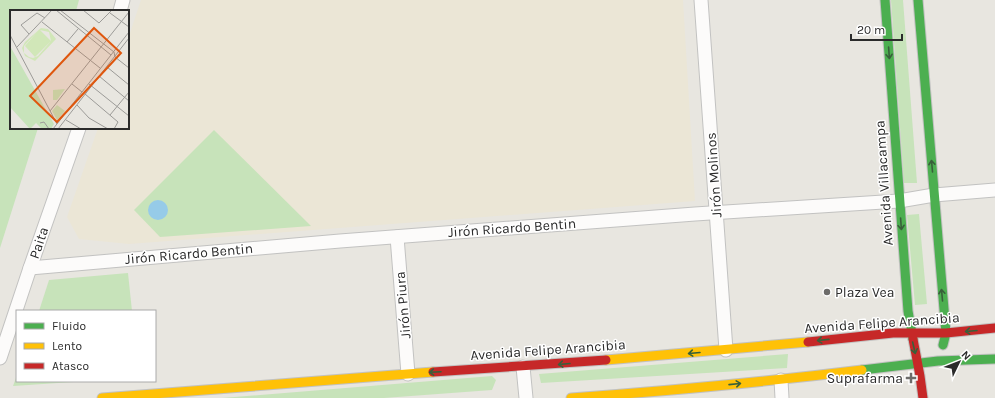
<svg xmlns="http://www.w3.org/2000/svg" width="995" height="398" font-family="Karla,sans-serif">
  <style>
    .education { fill: #ebe6d6 }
    .green { fill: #c7e3ba }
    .water { fill: #96cbe8 }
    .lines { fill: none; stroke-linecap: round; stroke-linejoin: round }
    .street-casing { stroke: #c2c2c1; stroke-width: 15 }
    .fast-casing { stroke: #c2c2c1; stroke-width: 11 }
    .slow-casing { stroke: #c2c2c1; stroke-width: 11 }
    .jam-casing { stroke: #c2c2c1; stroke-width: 11 }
    .street { stroke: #fcfbfa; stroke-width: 13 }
    .fast { stroke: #4caf50; stroke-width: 9 }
    .slow { stroke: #ffc107; stroke-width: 9 }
    .jam { stroke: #c62828; stroke-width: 9 }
    .oneway { stroke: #38603a }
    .poi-dot { fill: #6d6c6a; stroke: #fff; stroke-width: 1.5 }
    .labels { text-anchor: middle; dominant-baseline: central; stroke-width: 3; stroke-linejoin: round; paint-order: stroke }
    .street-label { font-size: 14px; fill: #2b2b2b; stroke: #fff }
    .poi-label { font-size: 14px; fill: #2b2b2b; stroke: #fff; text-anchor: start }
    .inset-road { fill: none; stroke: #9c9b98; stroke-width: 1 }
    .view { fill: #df570e; fill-opacity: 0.15; stroke: #df570e; stroke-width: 2 }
    .inset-edge { fill: none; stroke: #2b2b2b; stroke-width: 2 }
  </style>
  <rect width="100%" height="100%" fill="#e8e6e0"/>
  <polygon class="education" points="141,0 683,0 695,201 129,244 79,239 67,217 98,128 128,128 128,39"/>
  <g class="green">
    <polygon points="0,0 79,0 76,11 11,11 11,128 38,128 0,248"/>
    <polygon points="891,0 903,0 917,183 904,183"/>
    <polygon points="214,130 311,226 160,237 134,210"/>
    <polygon points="919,214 927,304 915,305 907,215"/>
    <polygon points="128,273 132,311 39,311 49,280"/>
    <polygon points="788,354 787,368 541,383 539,374"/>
    <polygon points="17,375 17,381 88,381 13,386"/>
    <polygon points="492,376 496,380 492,390 384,398 222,398"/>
  </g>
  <circle class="water" cx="158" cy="210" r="10"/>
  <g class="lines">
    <g class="street-casing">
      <g id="street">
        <polyline points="701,0 726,350"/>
        <polyline points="120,11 123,0"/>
        <polyline points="397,237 408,374"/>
        <polyline points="30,268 340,241 695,214 899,201 934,195 995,190"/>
        <polyline points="0,358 30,268 79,128"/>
        <polyline points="523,367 526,398"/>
        <polyline points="781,380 782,398"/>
      </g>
    </g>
    <g class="fast-casing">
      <g id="fast">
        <polyline points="885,0 908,311 913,339"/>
        <polyline points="918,0 946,333 943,345"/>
        <polyline points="862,370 938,361 995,359"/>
      </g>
    </g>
    <g class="slow-casing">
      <g id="slow">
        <polyline points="606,360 808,342"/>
        <polyline points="102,398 433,372"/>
        <path d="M571,398C668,391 765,382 862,370"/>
      </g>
    </g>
    <g class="jam-casing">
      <g id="jam">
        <polyline points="913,339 920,376 923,398"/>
        <polyline points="808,342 893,333 946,333 995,328"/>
        <polyline points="433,372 606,360"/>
      </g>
    </g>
    <use href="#street" class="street"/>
    <use href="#fast" class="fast"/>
    <use href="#slow" class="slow"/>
    <use href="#jam" class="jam"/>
  </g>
  <defs><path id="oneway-shaft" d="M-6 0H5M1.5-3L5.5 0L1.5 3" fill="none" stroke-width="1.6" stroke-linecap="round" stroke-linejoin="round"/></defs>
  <g class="oneway">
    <use href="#oneway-shaft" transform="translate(889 53) rotate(86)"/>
    <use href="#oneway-shaft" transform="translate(932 166) rotate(-95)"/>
    <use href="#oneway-shaft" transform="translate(901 224) rotate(86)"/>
    <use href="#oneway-shaft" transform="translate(942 295) rotate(-95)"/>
    <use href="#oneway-shaft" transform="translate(971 331) rotate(175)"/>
    <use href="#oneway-shaft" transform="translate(823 340) rotate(174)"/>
    <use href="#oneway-shaft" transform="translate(914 348) rotate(77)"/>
    <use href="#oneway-shaft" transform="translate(694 353) rotate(175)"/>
    <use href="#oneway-shaft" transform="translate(564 364) rotate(175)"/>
    <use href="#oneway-shaft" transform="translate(435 372) rotate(177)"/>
    <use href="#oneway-shaft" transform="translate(735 384) rotate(-6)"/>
  </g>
  <g class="poi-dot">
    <circle cx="827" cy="292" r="4"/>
    <path d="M909 372h4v4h4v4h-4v4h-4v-4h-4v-4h4z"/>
  </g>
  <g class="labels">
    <g class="street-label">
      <text transform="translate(714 175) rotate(-94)">Jirón Molinos</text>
      <text transform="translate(884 183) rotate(-94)">Avenida Villacampa</text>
      <text transform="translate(512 228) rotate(-4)">Jirón Ricardo Bentin</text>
      <text transform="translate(39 243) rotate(-71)">Paita</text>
      <text transform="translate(189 254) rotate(-5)">Jirón Ricardo Bentin</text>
      <text transform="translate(403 305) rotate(-95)">Jirón Piura</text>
      <text transform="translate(882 323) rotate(-4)">Avenida Felipe Arancibia</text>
      <text transform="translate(548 350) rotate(-4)">Avenida Felipe Arancibia</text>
    </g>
    <g class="poi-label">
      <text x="835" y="292">Plaza Vea</text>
      <text x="903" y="378" text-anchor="end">Suprafarma</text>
    </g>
  </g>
  <g transform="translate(10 10)">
    <rect width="119" height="119" fill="#e8e6e0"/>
    <path d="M0,36L44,114L41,119H32L26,113L20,119L0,97ZM55,79L47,90H43V80ZM47,95L55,101L47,110L42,101Z" fill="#c7e3ba"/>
    <path d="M31,18L38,19L46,29L25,51L15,46L12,38L15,32ZM30,20L39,22L41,31L28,46L23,48L19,47L14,43V36L28,21L15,36L25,47L41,31Z" fill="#d1e7b8" fill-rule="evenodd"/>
    <path class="inset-road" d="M46,0L101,45M50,0L104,42L105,47M73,0L89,13L102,0M100,3L119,17M32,12L90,58M19,24L11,15L27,3L35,8M0,25L47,114M57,32L68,19M7,37L42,0M105,47L119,58M97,57L119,75M89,66L119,91M62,74L72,82M79,74L119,106M75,84L108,112L104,119M67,95L79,108L98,119M40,101L119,2M100,105L119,82M56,110L71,119M30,113L34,112L39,119M43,119L119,22M48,119L119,28"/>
    <path class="view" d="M84,18L111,43L47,112L20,86Z"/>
    <rect width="119" height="119" class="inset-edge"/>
  </g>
  <rect x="16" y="310" width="140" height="72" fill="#ffffff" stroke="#aaaaaa"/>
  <rect x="24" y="323" width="20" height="6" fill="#4caf50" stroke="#aaaaaa"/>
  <text x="52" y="330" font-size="12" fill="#2b2b2b">Fluido</text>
  <rect x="24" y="343" width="20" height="6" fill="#ffc107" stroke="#aaaaaa"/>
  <text x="52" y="350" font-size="12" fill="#2b2b2b">Lento</text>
  <rect x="24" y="363" width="20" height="6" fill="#c62828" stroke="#aaaaaa"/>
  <text x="52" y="370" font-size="12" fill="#2b2b2b">Atasco</text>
  <g transform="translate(959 362) rotate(47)" stroke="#ffffff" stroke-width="3" paint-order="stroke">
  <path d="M0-3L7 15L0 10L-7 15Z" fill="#2b2b2b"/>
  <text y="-6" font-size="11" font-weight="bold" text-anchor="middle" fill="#2b2b2b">N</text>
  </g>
  <path d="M851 34v6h51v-6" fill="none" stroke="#2b2b2b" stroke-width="2"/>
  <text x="857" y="34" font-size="12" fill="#2b2b2b" stroke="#ffffff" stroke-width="3" paint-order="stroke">20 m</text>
</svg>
